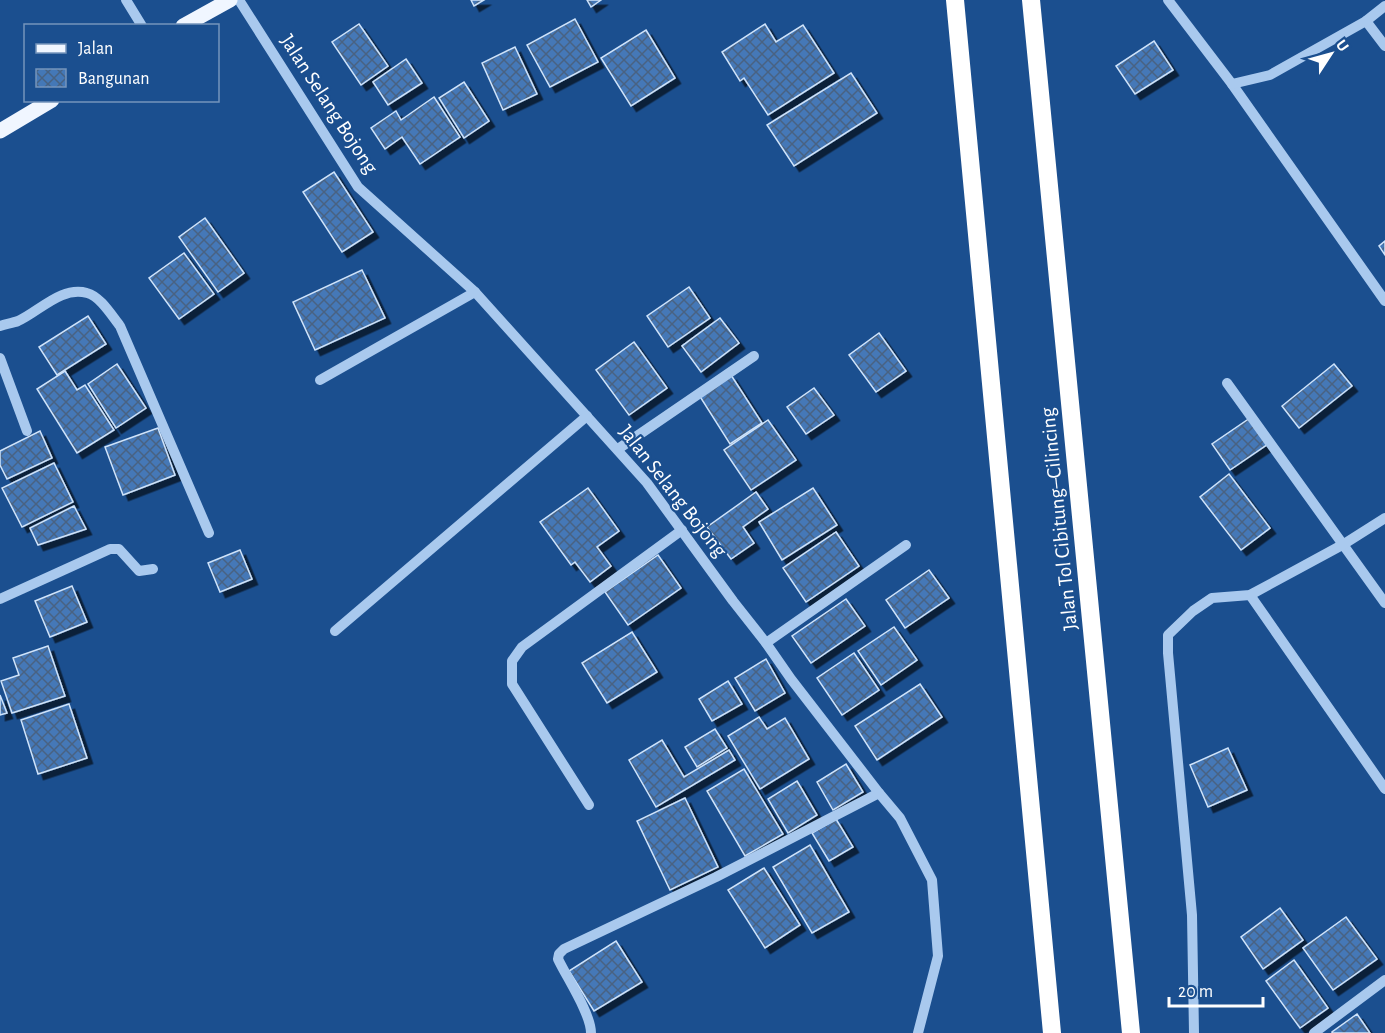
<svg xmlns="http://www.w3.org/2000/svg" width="1385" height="1033" font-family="'Alegreya Sans',sans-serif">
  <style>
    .building { fill: url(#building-cross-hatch); stroke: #cfe3fa; stroke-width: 1.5; filter: url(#shadow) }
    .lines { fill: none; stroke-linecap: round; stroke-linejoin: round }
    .minor { stroke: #a9c9ee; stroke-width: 10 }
    .major { stroke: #f0f6ff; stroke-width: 15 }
    .highway { stroke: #fff; stroke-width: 18 }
    .labels { text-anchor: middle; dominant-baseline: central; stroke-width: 4.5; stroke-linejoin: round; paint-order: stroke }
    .street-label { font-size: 21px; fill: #fff; stroke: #1b4f8f }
  </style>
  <defs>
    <pattern id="building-cross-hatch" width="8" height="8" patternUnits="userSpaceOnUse" patternTransform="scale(1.5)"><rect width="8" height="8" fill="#4478b7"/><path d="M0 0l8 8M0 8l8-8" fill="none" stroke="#486282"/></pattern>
    <filter id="shadow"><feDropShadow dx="5.5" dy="5.5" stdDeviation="0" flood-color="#0009"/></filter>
  </defs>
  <rect width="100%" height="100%" fill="#1b4f8f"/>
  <g class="building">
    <polygon points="471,0 484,0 474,6"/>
    <polygon points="587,0 601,0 591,7"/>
    <polygon points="575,19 598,62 550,87 527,45"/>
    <polygon points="359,24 388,66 361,85 332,42"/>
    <polygon points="765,24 776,42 803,25 834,73 768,115 744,78 740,81 722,52"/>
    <polygon points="646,30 675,78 631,106 601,58"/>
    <polygon points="1154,41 1173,70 1135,94 1116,66"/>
    <polygon points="515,47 537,94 503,110 482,63"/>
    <polygon points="406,59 422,83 388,105 373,82"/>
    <polygon points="851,73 877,113 794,166 767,125"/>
    <polygon points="464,82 489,121 464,138 439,98"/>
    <polygon points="434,97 460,137 420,164 402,137 385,149 371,128 396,111 401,120"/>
    <polygon points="334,172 373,232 342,252 303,192"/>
    <polygon points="205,218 244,273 218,292 179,237"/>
    <polygon points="1385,241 1385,255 1379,246"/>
    <polygon points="184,253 214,294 179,319 149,278"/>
    <polygon points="362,270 385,318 315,350 293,302"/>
    <polygon points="689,287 710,318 668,347 647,316"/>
    <polygon points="88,316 106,344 57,375 39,347"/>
    <polygon points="720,318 739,343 701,372 682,346"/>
    <polygon points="879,333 906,371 876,392 849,355"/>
    <polygon points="634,342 667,388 629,415 596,370"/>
    <polygon points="117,364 146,408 116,428 88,384"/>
    <polygon points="1334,364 1352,386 1299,428 1282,406"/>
    <polygon points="65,371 77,390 85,385 114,430 77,453 37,389"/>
    <polygon points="731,375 762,423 730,444 699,395"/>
    <polygon points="814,388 834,415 806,434 787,407"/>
    <polygon points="1250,418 1268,444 1230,470 1212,444"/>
    <polygon points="768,420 796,460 751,490 724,450"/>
    <polygon points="158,428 175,475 123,495 105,447"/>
    <polygon points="40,431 52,458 7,479 0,465 0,451"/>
    <polygon points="54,463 73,502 22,527 2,488"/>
    <polygon points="1229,474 1270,528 1241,550 1200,497"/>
    <polygon points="588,488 619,531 597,547 611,566 590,582 575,562 571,565 540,522"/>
    <polygon points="813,488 837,525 782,560 759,522"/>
    <polygon points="756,492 768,509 743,527 754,543 731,559 707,527"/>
    <polygon points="74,506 86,529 38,545 30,528"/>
    <polygon points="836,532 859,566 806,602 783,568"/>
    <polygon points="240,550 252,579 220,592 208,563"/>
    <polygon points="658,555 681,588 628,625 605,592"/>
    <polygon points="929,570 949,598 905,628 886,600"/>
    <polygon points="72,586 87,622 50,637 35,601"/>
    <polygon points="846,599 865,626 811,663 792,636"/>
    <polygon points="894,627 917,660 881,685 858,651"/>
    <polygon points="632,632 657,672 607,703 582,663"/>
    <polygon points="48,646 65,696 12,713 1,681 19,675 13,658"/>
    <polygon points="854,653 879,690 842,715 817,678"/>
    <polygon points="766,659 785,693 755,711 735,678"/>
    <polygon points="728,681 742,704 712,721 699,699"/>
    <polygon points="920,684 942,717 877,760 855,726"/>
    <polygon points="0,695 7,713 0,715"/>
    <polygon points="69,704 87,758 38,774 21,720"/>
    <polygon points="759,717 767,729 785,718 809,759 760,789 728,736"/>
    <polygon points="715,729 727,748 697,767 685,747"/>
    <polygon points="662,740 684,777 729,750 735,760 656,807 629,760"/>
    <polygon points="1228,748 1247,790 1208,807 1190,765"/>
    <polygon points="846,764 863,792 833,810 817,782"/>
    <polygon points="744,769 783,834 745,856 707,791"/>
    <polygon points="797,781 817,815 788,833 768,799"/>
    <polygon points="685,798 718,867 670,890 637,821"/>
    <polygon points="836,819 853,847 829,861 812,833"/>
    <polygon points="810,845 849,912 812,933 773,867"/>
    <polygon points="764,868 800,925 765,948 728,890"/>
    <polygon points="1280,908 1303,940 1263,969 1241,937"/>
    <polygon points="1346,917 1377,959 1333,990 1303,948"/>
    <polygon points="616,941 642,982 594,1011 569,971"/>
    <polygon points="1294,960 1328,1008 1300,1028 1266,981"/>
    <polygon points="1357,1014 1370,1033 1332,1033 1332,1032"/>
  </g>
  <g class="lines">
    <g class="minor">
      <polyline points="126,0 142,26"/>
      <polyline points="239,0 358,187 475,292 647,483 733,601 766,643 791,679 879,793 900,818 932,880 938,956 918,1033"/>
      <polyline points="1168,0 1232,84 1385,301"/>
      <polyline points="1366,21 1385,46"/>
      <polyline points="1232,84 1270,75 1366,21 1385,6"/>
      <path d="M0,326C6,324 13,323 18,321C40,311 61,286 87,293C100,296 112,316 120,326L209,533"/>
      <polyline points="0,358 27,431"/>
      <polyline points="320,380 475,292"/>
      <polyline points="1227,383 1385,603"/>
      <polyline points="618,449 754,356"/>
      <polyline points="1250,595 1385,789"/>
      <polyline points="0,599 110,549 119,549 139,571 153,569"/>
      <polyline points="335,631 587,416"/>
      <polyline points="766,643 906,545"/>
      <polyline points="589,805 512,684 512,661 522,647 682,530"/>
      <path d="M591,1033C591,1014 567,978 558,959L559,954L564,949L716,877L879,793"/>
      <polyline points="1194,1033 1192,915 1168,653 1168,635 1193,611 1212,598 1250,595 1344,544 1385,518"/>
      <polyline points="1314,1033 1385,980"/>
    </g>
    <g class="major">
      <polyline points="183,26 230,0"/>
      <polyline points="0,131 52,100"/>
    </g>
    <g class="highway">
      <polyline points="955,0 1052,1033"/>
      <polyline points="1031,0 1131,1033"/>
    </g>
  </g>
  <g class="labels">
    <g class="street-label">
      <text transform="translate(329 104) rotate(57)">Jalan Selang Bojong</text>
      <text transform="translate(673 491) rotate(52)">Jalan Selang Bojong</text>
      <text transform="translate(1059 519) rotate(-96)">Jalan Tol Cibitung–Cilincing</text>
    </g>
  </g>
  <rect x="24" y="24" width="195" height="78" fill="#1b4f8f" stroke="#7695bc" stroke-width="1.5"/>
  <rect x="36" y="44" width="30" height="9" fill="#f0f6ff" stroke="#7695bc" stroke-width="1.5"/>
  <text x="78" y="54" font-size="18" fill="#ffffff">Jalan</text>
  <rect x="36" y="69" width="30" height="18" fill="url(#building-cross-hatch)" stroke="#7695bc" stroke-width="1.5"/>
  <text x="78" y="84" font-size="18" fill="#ffffff">Bangunan</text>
  <g transform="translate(1331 54) rotate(54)" stroke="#1b4f8f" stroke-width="4.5" paint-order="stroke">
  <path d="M0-4.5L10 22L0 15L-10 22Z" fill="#ffffff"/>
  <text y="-9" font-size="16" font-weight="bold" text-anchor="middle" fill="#ffffff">U</text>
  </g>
  <path d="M1169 997v9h94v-9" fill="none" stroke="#ffffff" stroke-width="3"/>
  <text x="1178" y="997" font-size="18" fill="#ffffff" stroke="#1b4f8f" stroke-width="4.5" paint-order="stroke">20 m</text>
</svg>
